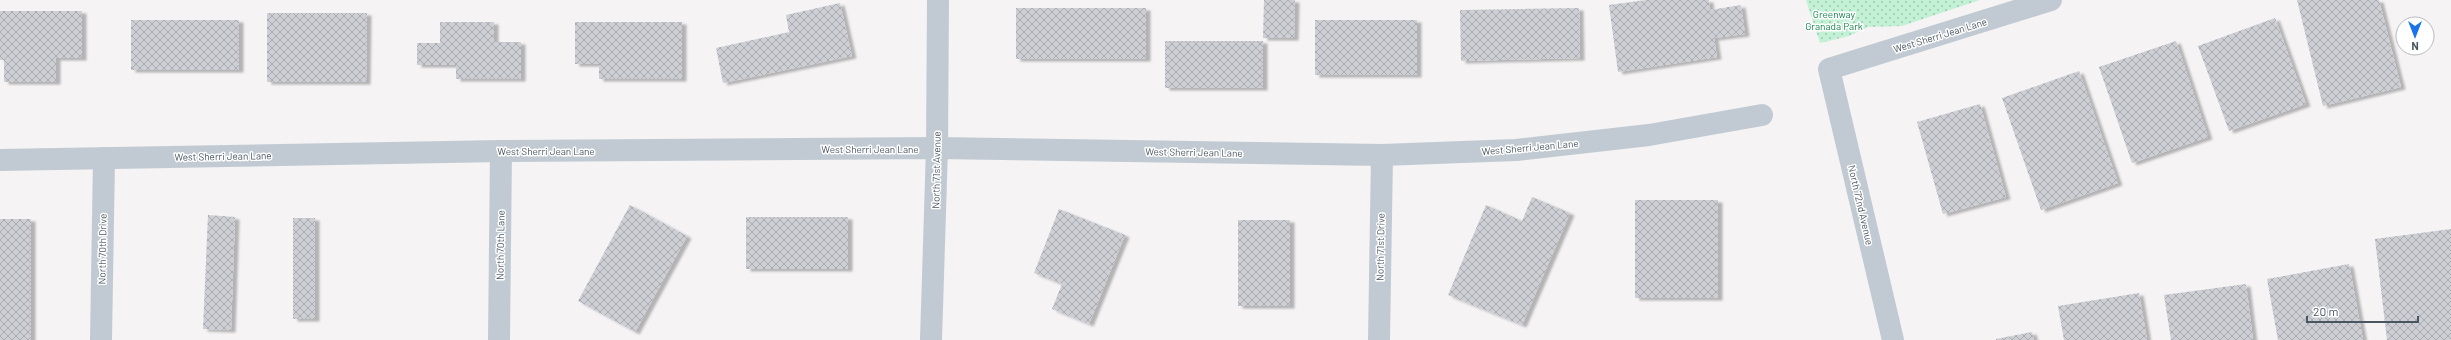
<svg xmlns="http://www.w3.org/2000/svg" width="2451" height="340" font-family="Barlow,sans-serif">
  <style>
    .park { fill: url(#park-dots) }
    .building { fill: url(#building-cross-hatch); filter: url(#shadow) }
    .lines { fill: none; stroke-linecap: round; stroke-linejoin: round }
    .minor { stroke: #c1cad2; stroke-width: 22 }
    .labels { text-anchor: middle; dominant-baseline: central; stroke-width: 3; stroke-linejoin: round; paint-order: stroke }
    .park-label { font-size: 10px; fill: #17864f; stroke: #fff }
    .street-label { font-size: 10px; fill: #4a5661; stroke: #fff }
  </style>
  <defs>
    <pattern id="park-dots" width="8" height="8" patternUnits="userSpaceOnUse"><rect width="8" height="8" fill="#c3f1d5"/><path d="M2 2h.1M6 6h.1" fill="none" stroke="#a0c6b0" stroke-width="1.8" stroke-linecap="round"/></pattern>
    <pattern id="building-cross-hatch" width="8" height="8" patternUnits="userSpaceOnUse"><rect width="8" height="8" fill="#cdcfd5"/><path d="M0 0l8 8M0 8l8-8" fill="none" stroke="#a8abb0"/></pattern>
    <filter id="shadow"><feDropShadow dx="4.5" dy="2.5" stdDeviation="1" flood-color="#0004"/></filter>
  </defs>
  <rect width="100%" height="100%" fill="#f5f3f3"/>
  <polygon class="park" points="1806,0 1980,0 1902,26 1868,27 1849,36 1820,43"/>
  <g class="building">
    <polygon points="1264,0 1295,0 1294,38 1263,38"/>
    <polygon points="1646,0 1709,0 1710,10 1741,5 1745,34 1714,38 1717,57 1618,72 1609,5"/>
    <polygon points="2297,0 2379,0 2401,87 2323,106"/>
    <polygon points="840,3 852,56 723,83 716,48 789,32 786,15"/>
    <rect x="1016" y="8" width="130" height="51"/>
    <polygon points="1579,8 1580,58 1461,61 1460,10"/>
    <polygon points="0,11 82,11 82,58 56,58 56,82 4,82 4,60 0,60"/>
    <polygon points="267,13 367,13 366,82 267,82"/>
    <polygon points="2275,18 2306,104 2229,131 2198,46"/>
    <rect x="131" y="20" width="108" height="50"/>
    <rect x="1315" y="20" width="102" height="55"/>
    <polygon points="440,22 494,22 494,42 521,42 521,79 456,79 456,65 417,65 417,43 440,43"/>
    <polygon points="575,22 682,22 682,79 599,79 599,64 575,64"/>
    <rect x="1165" y="41" width="98" height="47"/>
    <polygon points="2176,41 2208,137 2132,163 2099,67"/>
    <polygon points="2079,71 2118,183 2041,210 2002,98"/>
    <polygon points="1980,104 2006,197 1943,214 1917,122"/>
    <polygon points="1532,197 1570,213 1522,325 1448,295 1486,205 1522,221"/>
    <rect x="1635" y="200" width="83" height="98"/>
    <polygon points="630,205 687,236 635,332 578,301"/>
    <polygon points="1059,209 1125,235 1089,324 1052,309 1062,284 1034,273"/>
    <polygon points="208,215 235,217 231,330 203,329"/>
    <rect x="746" y="217" width="102" height="52"/>
    <rect x="293" y="218" width="22" height="101"/>
    <rect x="0" y="219" width="31" height="121"/>
    <rect x="1238" y="220" width="52" height="86"/>
    <polygon points="2451,229 2451,340 2387,340 2375,239"/>
    <polygon points="2349,264 2363,340 2278,340 2267,279"/>
    <polygon points="2246,284 2253,340 2171,340 2164,295"/>
    <polygon points="2139,293 2147,340 2064,340 2058,306"/>
    <polygon points="2032,332 2034,340 1996,340 1996,339"/>
  </g>
  <g class="lines">
    <g class="minor">
      <polyline points="0,160 501,151 937,148 1382,155 1516,150 1649,135 1762,115"/>
      <polyline points="101,340 104,158"/>
      <polyline points="499,340 501,151"/>
      <polyline points="931,340 937,148 938,0"/>
      <polyline points="1379,340 1382,155"/>
      <polyline points="1893,340 1829,69 2051,0"/>
    </g>
  </g>
  <g class="labels">
    <g class="park-label">
      <text x="1834" y="14">Greenway<tspan x="1834" dy="12">Granada Park</tspan></text>
    </g>
    <g class="street-label">
      <text transform="translate(1940 35) rotate(-17)">West Sherri Jean Lane</text>
      <text transform="translate(1530 147) rotate(-5)">West Sherri Jean Lane</text>
      <text x="870" y="149">West Sherri Jean Lane</text>
      <text x="546" y="151">West Sherri Jean Lane</text>
      <text transform="translate(1194 152) rotate(1)">West Sherri Jean Lane</text>
      <text transform="translate(223 156) rotate(-1)">West Sherri Jean Lane</text>
      <text transform="translate(936 170) rotate(-89)">North 71st Avenue</text>
      <text transform="translate(1861 205) rotate(77)">North 72nd Avenue</text>
      <text transform="translate(500 245) rotate(-89)">North 70th Lane</text>
      <text transform="translate(1380 247) rotate(-89)">North 71st Drive</text>
      <text transform="translate(102 249) rotate(-89)">North 70th Drive</text>
    </g>
  </g>
  <g transform="translate(2415 36) rotate(180)"><circle r="19" fill="#ffffff" stroke="#b7bbc0"/>
  <path d="M0-3L7 15L0 10L-7 15Z" fill="#1a73e8"/>
  <text y="-6" font-size="11" font-weight="bold" text-anchor="middle" fill="#4a5661">N</text>
  </g>
  <path d="M2307 316v6h111v-6" fill="none" stroke="#4a5661" stroke-width="2"/>
  <text x="2313" y="316" font-size="12" fill="#4a5661" stroke="#ffffff" stroke-width="3" paint-order="stroke">20 m</text>
</svg>
